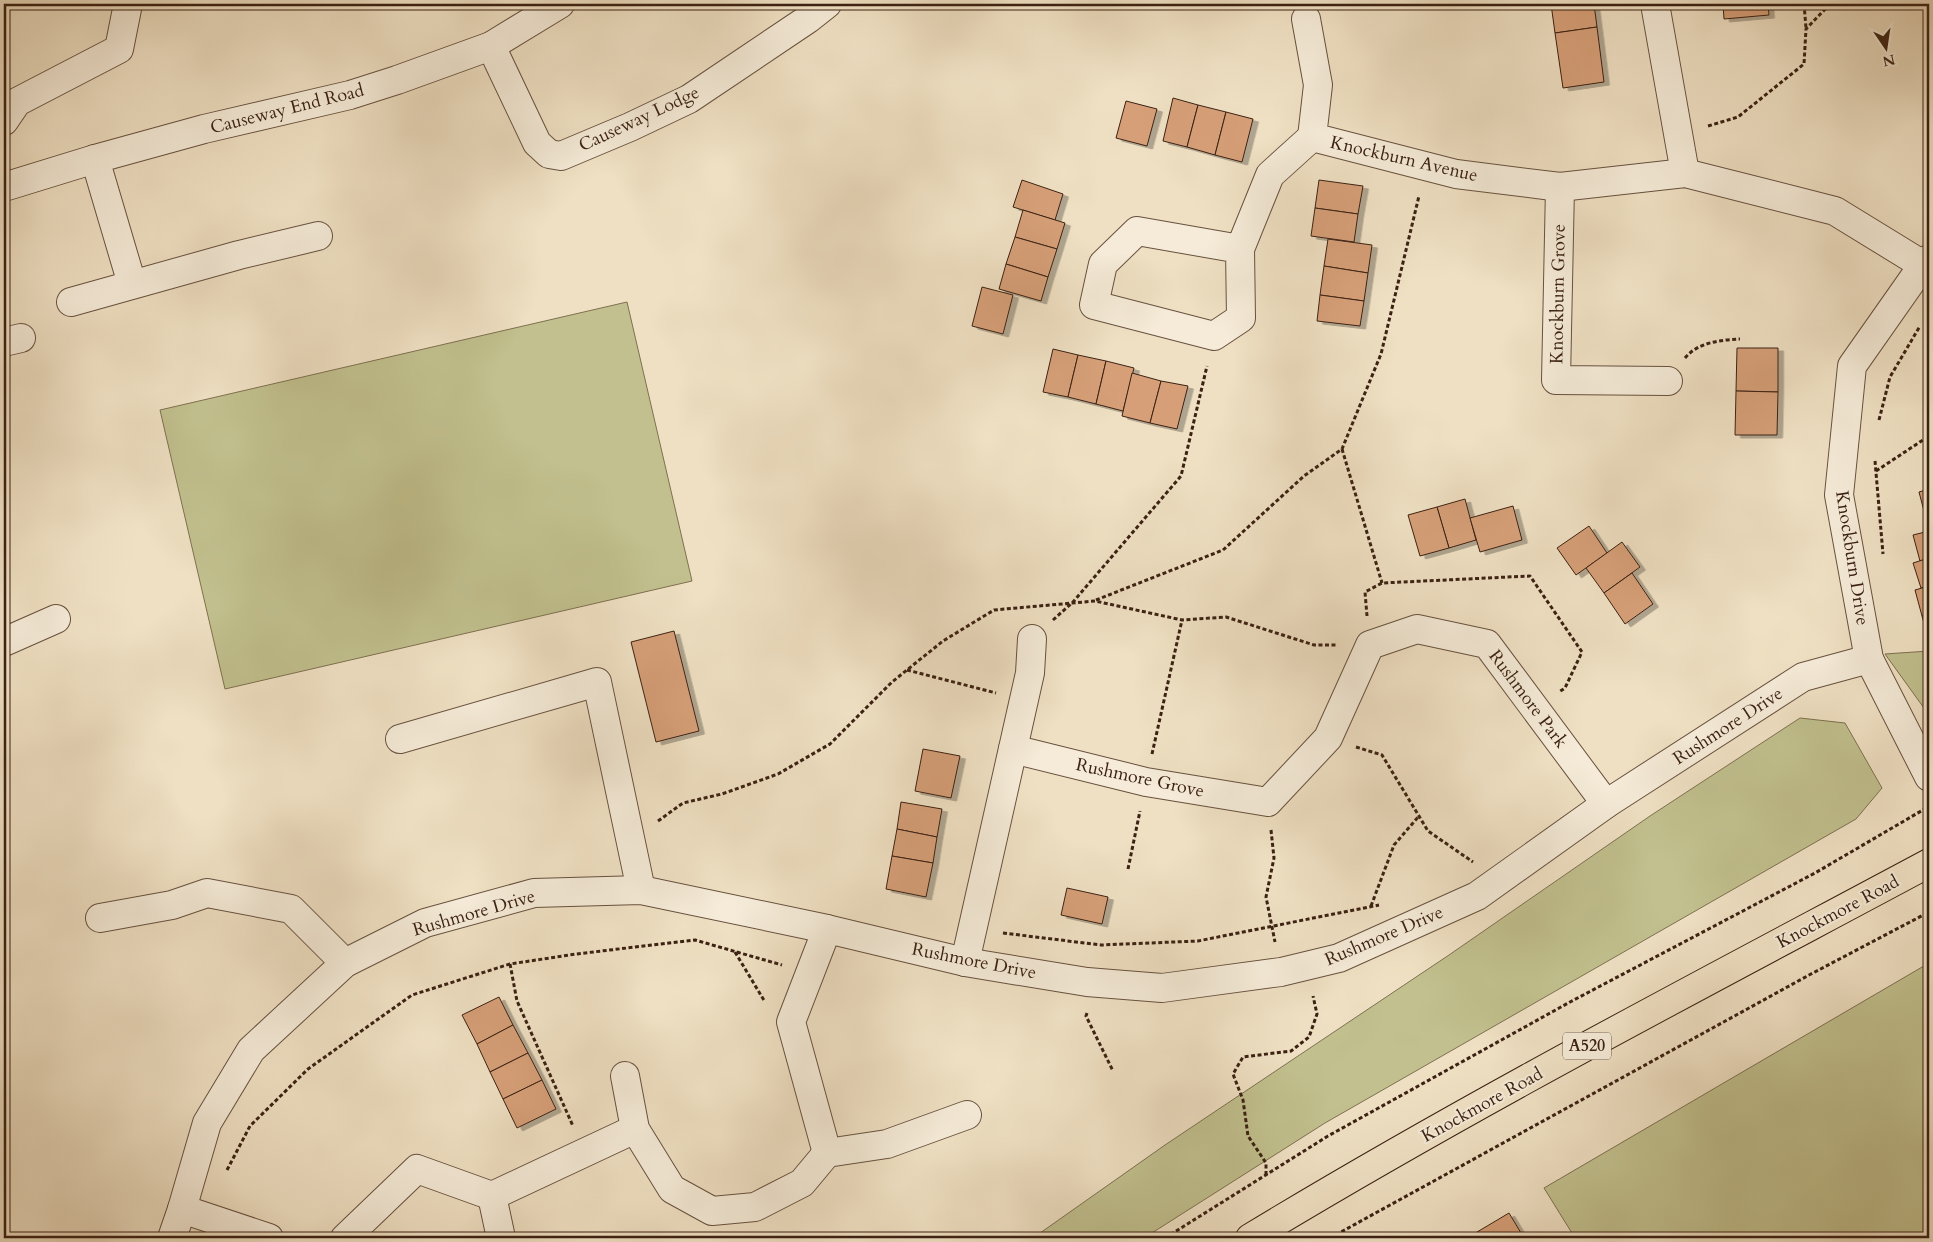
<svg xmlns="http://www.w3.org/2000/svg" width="1933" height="1242" font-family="Cardo,serif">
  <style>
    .green { fill: #c1c08e; stroke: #7e7050 }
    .building { fill: #d69f78; stroke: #3b2113; filter: url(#shadow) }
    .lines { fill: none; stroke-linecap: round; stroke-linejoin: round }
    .minor-casing { stroke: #68513f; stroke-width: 30 }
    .major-casing { stroke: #3b2113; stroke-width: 30 }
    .path { stroke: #3b2113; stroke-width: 3; stroke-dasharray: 4 2.5; stroke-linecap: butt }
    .minor { stroke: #f5ebd8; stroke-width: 28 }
    .major { stroke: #efe0c3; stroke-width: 28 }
    .labels { text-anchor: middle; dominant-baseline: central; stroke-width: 4; stroke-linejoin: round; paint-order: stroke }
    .shield { fill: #f5ebd8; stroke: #735e4e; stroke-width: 1 }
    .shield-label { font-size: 16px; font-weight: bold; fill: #3b2113 }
    .street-label { font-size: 18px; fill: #3b2113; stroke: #f5ebd8 }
  </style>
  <defs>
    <filter id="shadow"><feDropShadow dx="5.5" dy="3" stdDeviation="0" flood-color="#0004"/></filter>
  </defs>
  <rect width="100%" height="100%" fill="#efe0c3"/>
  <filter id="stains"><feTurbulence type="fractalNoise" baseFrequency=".004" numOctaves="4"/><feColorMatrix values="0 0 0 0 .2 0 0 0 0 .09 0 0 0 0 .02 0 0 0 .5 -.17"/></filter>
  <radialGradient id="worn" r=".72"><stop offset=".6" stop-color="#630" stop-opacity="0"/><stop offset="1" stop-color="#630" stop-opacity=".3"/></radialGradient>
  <g class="green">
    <polygon points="627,302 692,581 225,689 160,410"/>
    <polygon points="1929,651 1929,715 1885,654"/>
    <polygon points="1800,718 1845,723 1882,788 1856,819 1325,1123 1144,1238 1033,1238 1165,1145 1449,955 1650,816"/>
    <polygon points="1929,963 1929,1238 1575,1238 1544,1188"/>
  </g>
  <g class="building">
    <polygon points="1551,4 1594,4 1597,27 1555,33"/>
    <polygon points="1723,4 1768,4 1769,15 1724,19"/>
    <polygon points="1597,27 1604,82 1563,88 1555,33"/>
    <polygon points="1173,98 1198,105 1187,147 1163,141"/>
    <polygon points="1126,101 1157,109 1147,146 1116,138"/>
    <polygon points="1198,105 1226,112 1215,155 1187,147"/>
    <polygon points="1226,112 1253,119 1242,162 1215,155"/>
    <polygon points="1022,180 1063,194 1055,220 1013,207"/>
    <polygon points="1319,180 1363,186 1358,214 1315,208"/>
    <polygon points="1315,208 1358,214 1354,242 1311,236"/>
    <polygon points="1023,210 1065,223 1057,249 1015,237"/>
    <polygon points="1015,237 1057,249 1048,277 1006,264"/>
    <polygon points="1328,239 1372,245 1368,273 1324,266"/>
    <polygon points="1006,264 1048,277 1041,301 999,289"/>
    <polygon points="1324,266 1368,273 1364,301 1320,295"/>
    <polygon points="982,287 1013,295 1003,334 972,326"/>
    <polygon points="1320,295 1364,301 1360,326 1317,321"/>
    <polygon points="1737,348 1778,348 1778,392 1736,391"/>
    <polygon points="1053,349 1078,355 1068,397 1043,392"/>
    <polygon points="1078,355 1106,361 1096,404 1068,397"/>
    <polygon points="1106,361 1134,368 1123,411 1096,404"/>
    <polygon points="1132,373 1161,381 1150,423 1122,416"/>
    <polygon points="1161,381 1188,386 1177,429 1150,423"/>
    <polygon points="1736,391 1778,392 1777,435 1735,435"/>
    <polygon points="1929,489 1929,530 1919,492"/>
    <polygon points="1465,499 1476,540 1449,548 1437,507"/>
    <polygon points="1513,506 1522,540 1480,552 1470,518"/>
    <polygon points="1437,507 1449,548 1420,556 1408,515"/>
    <polygon points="1589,526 1607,553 1576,575 1557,548"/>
    <polygon points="1929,531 1929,558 1920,561 1913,535"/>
    <polygon points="1622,542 1640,567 1604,593 1586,568"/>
    <polygon points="1929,558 1929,586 1921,588 1913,563"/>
    <polygon points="1632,573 1653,604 1625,624 1604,593"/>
    <polygon points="1929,586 1929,614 1922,616 1915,590"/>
    <polygon points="1929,614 1929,641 1922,616"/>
    <polygon points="674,631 699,731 656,742 631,642"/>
    <polygon points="923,749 960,756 951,798 915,791"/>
    <polygon points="901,802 942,809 937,837 897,829"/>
    <polygon points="897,829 937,837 933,863 892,856"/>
    <polygon points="892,856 933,863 926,897 886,889"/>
    <polygon points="1067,888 1108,897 1102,924 1061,915"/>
    <polygon points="499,997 513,1025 477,1044 462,1015"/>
    <polygon points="513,1025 528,1053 490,1072 477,1044"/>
    <polygon points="528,1053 542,1080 503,1099 490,1072"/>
    <polygon points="542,1080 556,1109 517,1128 503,1099"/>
    <polygon points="1509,1213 1524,1238 1467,1238"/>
  </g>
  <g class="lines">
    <g class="minor-casing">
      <g id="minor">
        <polyline points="1655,4 1685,173"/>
        <polyline points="1306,19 1318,85 1312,137 1456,174 1560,187 1685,173 1835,211 1923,265"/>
        <polyline points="491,46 537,143 549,154 561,156 630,127 689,99 808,19 827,4"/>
        <polyline points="4,121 17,102 119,49 128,4"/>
        <polyline points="95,159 132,284"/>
        <polyline points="4,187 95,159 204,129 350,95 397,80 491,46 560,4"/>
        <polyline points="1560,187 1556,380 1668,381"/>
        <polyline points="1240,249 1137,231 1103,264 1094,305 1214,336 1241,318 1240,249 1270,175 1312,137"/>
        <polyline points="1929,259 1923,265 1852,366 1839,495 1869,659 1929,777"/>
        <polyline points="71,302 239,255 318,236"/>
        <polyline points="4,342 21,338"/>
        <polyline points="4,642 56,619"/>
        <polyline points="400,739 597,682 641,890"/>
        <polyline points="1013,749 1146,782 1268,802 1328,738 1370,645 1417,629 1487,644 1606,804"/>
        <polyline points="100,918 172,905 207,893 291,909 345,963"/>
        <polyline points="827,929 791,1022 827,1153"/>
        <polyline points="965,962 1030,673 1032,639"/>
        <polyline points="625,1076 635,1129 672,1189 712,1211 755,1207 802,1183 827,1153 887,1144 967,1115"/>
        <polyline points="492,1196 501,1238"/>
        <polyline points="182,1209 269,1238"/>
        <polyline points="172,1238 182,1209 207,1123 251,1050 345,963 425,923 534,893 641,890 827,929 965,962 1087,982 1162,988 1281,972 1339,958 1477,896 1606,804 1803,677 1869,659"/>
        <polyline points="345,1238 417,1169 492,1196 635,1129"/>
      </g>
    </g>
    <g class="major-casing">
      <path id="major" d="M1250,1238C1471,1104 1701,985 1929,863"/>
    </g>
    <g class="path">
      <polyline points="1804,4 1806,28"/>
      <polyline points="1708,126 1738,117 1804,64 1806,29 1830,4"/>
      <path d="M1685,358C1698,342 1721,340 1740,339"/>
      <polyline points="1879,420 1890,377 1920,326"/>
      <polyline points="1342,449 1382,583"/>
      <polyline points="1875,461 1883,554"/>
      <polyline points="1876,471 1929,436"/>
      <polyline points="1096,600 1223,550 1304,476 1342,449 1381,354 1419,196"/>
      <polyline points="1367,616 1365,592 1382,583 1530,576 1582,652 1565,688 1559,692"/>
      <polyline points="1053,620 1073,602 1181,476 1207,366"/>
      <polyline points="907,670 996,693"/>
      <polyline points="1356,747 1382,755 1428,831 1473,862"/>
      <polyline points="1152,754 1182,620"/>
      <polyline points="658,821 683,803 722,794 778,774 830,744 892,682 943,641 994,610 1095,601 1182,620 1226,617 1314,645 1338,645"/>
      <polyline points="1271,830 1274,858 1266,897 1275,942"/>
      <polyline points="1128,869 1140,811"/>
      <polyline points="1371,906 1394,845 1419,816"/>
      <polyline points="1003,933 1101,945 1198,941 1379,905"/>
      <polyline points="735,952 765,1002"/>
      <polyline points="510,964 517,1001 573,1126"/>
      <polyline points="1087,1013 1086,1016 1113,1071"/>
      <polyline points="227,1170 250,1126 308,1069 412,995 510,964 576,954 695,940 782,965"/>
      <polyline points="1266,1175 1266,1163 1248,1136 1243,1100 1233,1074 1243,1057 1291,1051 1309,1037 1317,1014 1313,996"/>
      <polyline points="1165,1238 1328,1136 1570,1002 1815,873 1928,807"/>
      <polyline points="1330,1238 1811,974 1929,912"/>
    </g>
    <use href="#minor" class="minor"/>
    <use href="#major" class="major"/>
  </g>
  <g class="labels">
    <rect class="shield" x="1563" y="1032.5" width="48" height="27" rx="4"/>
    <g class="shield-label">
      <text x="1587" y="1046">A520</text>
    </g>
    <g class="street-label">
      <text transform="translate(287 109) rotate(-14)">Causeway End Road</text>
      <text transform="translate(639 119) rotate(-25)">Causeway Lodge</text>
      <text transform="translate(1404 159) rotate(13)">Knockburn Avenue</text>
      <text transform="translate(1558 294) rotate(-89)">Knockburn Grove</text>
      <text transform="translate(1852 558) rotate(81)">Knockburn Drive</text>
      <text transform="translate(1528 699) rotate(53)">Rushmore Park</text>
      <text transform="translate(1728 726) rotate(-33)">Rushmore Drive</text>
      <text transform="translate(1140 778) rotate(12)">Rushmore Grove</text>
      <text transform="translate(1838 912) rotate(-28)">Knockmore Road</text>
      <text transform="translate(474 913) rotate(-16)">Rushmore Drive</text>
      <text transform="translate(1384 936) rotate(-23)">Rushmore Drive</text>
      <text transform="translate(974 961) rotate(11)">Rushmore Drive</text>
      <text transform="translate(1482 1105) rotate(-29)">Knockmore Road</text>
    </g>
  </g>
  <rect width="1933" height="1242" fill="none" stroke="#efe0c3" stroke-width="20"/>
  <rect x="5" y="5" width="1923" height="1232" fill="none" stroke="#3b2113" stroke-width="2.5"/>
  <rect x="10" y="10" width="1913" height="1222" fill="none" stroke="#3b2113"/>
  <g transform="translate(1886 48) rotate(167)" stroke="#f5ebd8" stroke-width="4" paint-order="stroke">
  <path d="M0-4L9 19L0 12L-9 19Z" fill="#3b2113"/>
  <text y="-8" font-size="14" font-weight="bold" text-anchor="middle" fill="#3b2113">N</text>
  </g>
  <rect width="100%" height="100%" filter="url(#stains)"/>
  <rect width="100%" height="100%" fill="url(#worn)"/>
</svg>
